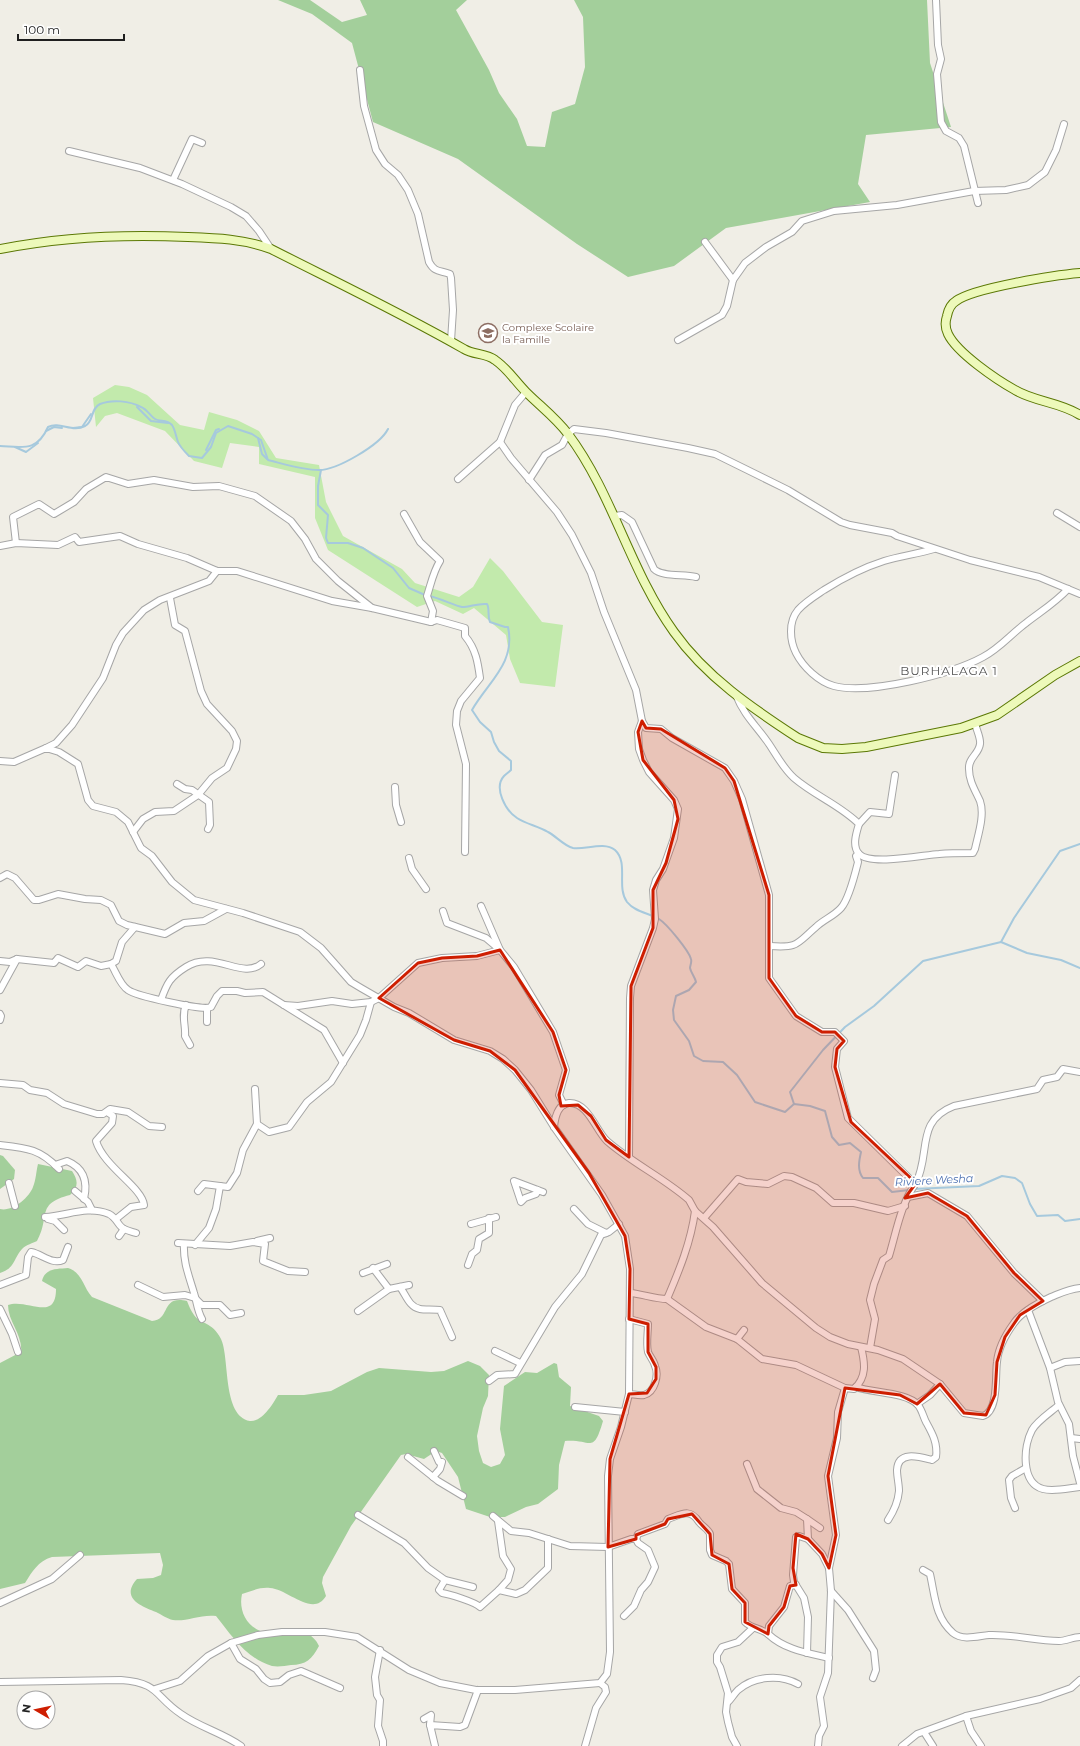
<svg xmlns="http://www.w3.org/2000/svg" width="1080" height="1746" font-family="Montserrat,sans-serif">
  <style>
    .grass { fill: #c2eaac }
    .forest { fill: #a3cf9b }
    .lines { fill: none; stroke-linecap: round; stroke-linejoin: round }
    .stream { stroke: #a6c9dd; stroke-width: 2 }
    .street-casing { stroke: #a6a6a6; stroke-width: 8 }
    .secondary-casing { stroke: #5b7805; stroke-width: 10 }
    .street { stroke: #fff; stroke-width: 6 }
    .secondary { stroke: #edf9ba; stroke-width: 8 }
    .marked { fill: #ce1e01; fill-opacity: 0.2; stroke: #ce1e01; stroke-width: 3; stroke-linejoin: round }
    .labels { text-anchor: middle; dominant-baseline: central; stroke-width: 4; stroke-linejoin: round; paint-order: stroke }
    .education-label { font-size: 10px; fill: #785e54; stroke: #fff; text-anchor: start }
    .water-label { font-size: 11px; font-style: italic; fill: #4b6fb0; stroke: #fff }
    .quarter-label { font-size: 12px; letter-spacing: 1px; fill: #525252; stroke: #fff }
  </style>
  <rect width="100%" height="100%" fill="#f0eee6"/>
  <polygon class="grass" points="115,385 129,387 147,395 180,425 204,430 209,412 237,420 259,431 276,458 319,465 326,502 343,536 402,569 415,583 459,597 473,587 490,558 503,571 542,622 563,625 555,687 520,683 510,659 506,635 474,608 463,614 435,601 417,607 328,550 315,518 315,477 259,464 259,447 230,443 222,468 194,461 165,431 117,413 105,416 96,427 93,398"/>
  <g class="forest">
    <polygon points="278,0 310,0 342,22 367,15 360,0 467,0 456,10 489,70 499,93 517,119 527,146 545,147 552,112 575,104 585,67 583,17 574,0 927,0 930,63 951,127 866,135 858,184 870,202 726,228 674,266 628,277 577,244 458,159 373,122 352,43 312,14"/>
    <polygon points="0,1155 3,1156 15,1170 14,1179 0,1189"/>
    <path d="M38,1164L72,1171C78,1180 79,1187 70,1195C35,1204 51,1216 37,1241C33,1243 26,1245 23,1248C13,1258 16,1268 0,1273V1209C12,1212 29,1198 33,1187C36,1180 36,1172 38,1164Z"/>
    <path d="M68,1268C82,1272 83,1287 92,1297L152,1321C171,1320 160,1295 187,1301C189,1306 191,1311 194,1315C201,1325 212,1321 221,1339C230,1358 222,1416 250,1421C262,1422 273,1404 278,1395H304L331,1391L367,1372L379,1368L431,1372L444,1371L468,1361L480,1366L489,1375L488,1396L483,1408L477,1436L479,1451L483,1463L491,1467L500,1464L505,1455L500,1429L504,1386L525,1372L537,1373L554,1363L557,1364L559,1377L571,1387L570,1406L599,1416L603,1421C593,1455 592,1439 565,1441L559,1465L558,1489L538,1504L526,1507L505,1517H490L466,1509L458,1477L442,1453L436,1451L424,1459L406,1454L401,1455L351,1526L323,1577L322,1583L326,1596C313,1618 288,1589 270,1588C260,1587 251,1591 242,1594C238,1612 248,1630 268,1633C273,1633 278,1629 283,1628C296,1627 314,1633 319,1646C312,1659 306,1665 291,1665C285,1666 278,1667 272,1666C247,1659 231,1635 216,1616C201,1614 186,1622 173,1620C167,1619 161,1614 156,1612C141,1606 120,1598 137,1579L153,1578L161,1575L163,1565L160,1553L52,1557C38,1561 32,1572 25,1583L0,1589V1363L21,1352C23,1335 8,1322 8,1305C27,1298 56,1323 56,1289L42,1281C45,1268 57,1269 68,1268Z"/>
  </g>
  <g class="lines">
    <g class="stream">
      <polyline points="137,407 151,421 168,423"/>
      <polyline points="73,428 82,427 91,414"/>
      <polyline points="46,431 54,427 62,428"/>
      <polyline points="258,438 262,454 267,459"/>
      <path d="M0,446C23,447 37,452 48,427C60,421 72,433 85,426C94,422 90,409 100,404C112,399 130,401 141,407C147,409 150,416 155,419C160,422 167,419 172,425C175,429 176,437 178,442C180,447 185,452 189,456L202,458L211,447L216,433L228,426L252,434L261,440L268,460C284,464 302,470 319,470C337,470 380,445 388,429"/>
      <polyline points="15,447 26,452 38,443"/>
      <polyline points="206,450 216,430 219,429"/>
      <polyline points="321,470 318,486 318,505 328,515 326,538 328,543 348,543 363,548 393,568 409,588 425,595"/>
      <path d="M429,596C440,598 455,606 462,607C470,607 478,603 487,604C490,609 487,615 490,622L505,627H508C516,663 488,682 472,710L480,722L491,732L494,742L499,751L511,761V770C509,772 506,774 504,776C493,788 506,811 517,818C526,824 538,826 548,832C556,836 564,846 573,848C585,850 604,841 615,850C629,863 616,887 627,902C635,912 649,913 659,919C667,924 689,951 691,959C692,962 690,966 690,968C691,973 695,977 696,982L689,990L676,996L673,1010L674,1020L689,1041L694,1056L703,1061L723,1062L737,1075L755,1102L785,1112L794,1104L810,1106L825,1111L832,1137L839,1145L850,1143L861,1152C859,1161 857,1170 863,1178H878L892,1192L909,1190"/>
      <polyline points="1001,942 1014,918 1060,851 1080,844"/>
      <polyline points="794,1104 790,1092 823,1050 845,1027 874,1006 923,961 1001,942 1027,953 1061,960 1080,968"/>
      <polyline points="914,1189 979,1186 1002,1176 1015,1178 1022,1183 1030,1204 1037,1216 1058,1215 1065,1221 1080,1219"/>
    </g>
    <g class="street-casing">
      <g id="street">
        <polyline points="936,0 938,45 941,59 937,74 941,122 946,131 959,138 964,146 978,203"/>
        <path d="M360,70L364,106L376,150L385,164L398,175L408,190L418,214L429,262C435,273 440,270 450,274L451,278L453,310L451,341"/>
        <polyline points="69,151 140,168 182,184 231,207 246,216 259,231 271,249"/>
        <polyline points="173,180 192,139 202,143"/>
        <polyline points="705,242 733,280"/>
        <polyline points="678,340 722,315 727,306 733,280 745,263 766,247 792,232 802,221 834,211 897,205 974,191 1006,190 1028,185 1045,172 1056,150 1064,124"/>
        <polyline points="500,442 511,458 557,512 572,535 591,573 604,612 636,690 642,721 638,732 639,749 643,760 649,772 674,800 678,809 674,838 663,869 656,880 653,890 655,919 653,928 631,986 630,998 629,1157"/>
        <polyline points="458,479 500,442 515,405 526,392"/>
        <polyline points="529,480 545,455 562,445 568,434 574,429 606,433 688,448 715,454 788,490 841,522 850,525 892,533 897,536 970,560 1039,577 1080,594"/>
        <polyline points="1057,513 1080,527"/>
        <path d="M404,514L420,542L440,561C433,572 431,584 427,596L433,611L431,622L437,620L465,628V636C476,649 478,663 480,678L461,701L457,711L456,725L466,764L465,852"/>
        <path d="M614,516L622,515L632,522L654,569C662,577 683,574 696,577"/>
        <polyline points="16,543 13,517 39,504 54,514 74,502 86,489 106,477 128,484 154,480 193,487 219,486 255,496 291,521 305,539 316,559 338,581 372,608"/>
        <polyline points="0,546 16,543 58,545 75,537 79,542 120,536 138,544 187,558 217,571 237,571 332,601 372,608 431,622"/>
        <path d="M934,549C917,554 900,556 884,561C862,568 843,578 824,590C815,596 805,602 798,610C788,622 790,641 796,653C803,667 819,682 834,686C869,695 952,674 983,657C1000,648 1011,634 1026,623C1040,612 1055,603 1068,589"/>
        <path d="M736,695C745,717 756,725 769,744C777,756 783,768 794,778C815,796 840,805 859,824C856,834 852,846 859,854C871,866 923,855 939,854C950,853 961,853 973,853L975,849C978,835 985,815 980,801C975,790 969,781 969,769C968,758 979,754 980,744C981,738 976,729 975,723"/>
        <path d="M642,721L646,728L661,729L672,738L725,768L734,781L742,799L769,895V978L796,1016L822,1032H835L844,1041L837,1049L835,1067L848,1118L910,1179L916,1183C931,1153 915,1121 954,1106L1037,1089L1043,1080L1057,1077L1063,1069L1080,1072"/>
        <polyline points="46,748 56,743 72,725 103,678 116,645 123,633 144,610 160,600 209,581 217,571"/>
        <polyline points="0,761 14,762 46,748 59,752 78,764 88,800 93,806 116,812 128,822 141,848 152,856 172,882 194,900 243,913 300,932 321,948 351,982 361,988 394,1007 409,1013 454,1040 490,1051 503,1059 515,1070 531,1090 554,1127 602,1195 625,1236 630,1269 629,1394 621,1427 610,1459 608,1476 610,1652 607,1674 600,1683 515,1690 476,1690 440,1683 409,1670 357,1637 325,1632 282,1632 258,1635 231,1643 208,1656 180,1681 155,1689"/>
        <polyline points="177,784 185,789 192,790 209,802 210,825 208,829"/>
        <polyline points="395,787 396,805 401,822"/>
        <polyline points="859,824 870,812 889,814 895,775"/>
        <polyline points="133,832 143,819 155,812 174,811 198,795 212,778 227,768 236,749 237,741 232,731 207,704 201,691 185,631 175,625 170,598"/>
        <polyline points="409,858 412,869 426,889"/>
        <polyline points="0,878 7,874 15,878 34,900 39,900 58,894 85,899 101,900 111,905 119,921 127,925 165,934 184,923 204,921 226,909"/>
        <polyline points="481,906 500,950 514,967 553,1032 566,1070 559,1095 564,1105"/>
        <polyline points="443,911 447,923 486,938 499,949"/>
        <path d="M770,946C799,948 796,944 816,927C823,920 834,916 841,908C849,899 855,874 858,862L856,856L859,854"/>
        <polyline points="0,961 10,962 17,959 54,963 58,958 78,967 86,961 101,966 111,964 116,961 122,942 135,927"/>
        <path d="M111,964C116,972 120,985 128,990C136,996 203,1011 211,1007L217,996L222,991H237L245,993L263,992L324,1030L343,1063"/>
        <polyline points="0,990 17,959"/>
        <path d="M161,1000C167,983 170,977 186,967C214,949 242,980 261,964"/>
        <path d="M186,1005C181,1016 186,1025 185,1036L190,1045"/>
        <polyline points="284,1005 298,1006 332,1001 352,1004 371,1002 379,998 418,963 442,958 477,956 500,950"/>
        <polyline points="0,1014 1,1016 0,1020"/>
        <polyline points="207,1022 207,1009"/>
        <polyline points="0,1083 23,1085 30,1090 47,1093 64,1104 97,1114 103,1114 110,1109 128,1112 149,1126 162,1127"/>
        <polyline points="255,1089 257,1124 269,1132 289,1127 307,1102 331,1082 360,1035 366,1020 371,1002"/>
        <path d="M107,1112L113,1116L112,1123L96,1141C104,1167 142,1187 144,1205L131,1207L116,1219"/>
        <path d="M554,1127C555,1117 558,1104 569,1103C588,1102 596,1131 607,1141C632,1163 664,1178 689,1200L695,1211L713,1227L762,1283L816,1328L830,1337L848,1344L878,1350L903,1359L940,1384L964,1413L983,1416C999,1411 995,1375 997,1362C998,1349 1006,1334 1014,1323C1022,1311 1038,1303 1051,1297C1061,1293 1069,1289 1080,1288"/>
        <path d="M0,1145C27,1148 40,1149 59,1169"/>
        <path d="M55,1165L67,1161C84,1168 88,1182 84,1199"/>
        <polyline points="9,1183 15,1206"/>
        <polyline points="538,1190 536,1194 525,1198 521,1202 514,1181 543,1192"/>
        <polyline points="75,1191 88,1202 92,1210"/>
        <polyline points="198,1191 204,1184 228,1187 237,1173 243,1150 257,1124"/>
        <polyline points="908,1197 928,1193 967,1216 1014,1273 1043,1301"/>
        <polyline points="574,1209 588,1224 606,1233"/>
        <path d="M45,1217C67,1216 87,1205 109,1214C117,1218 118,1226 124,1229C128,1231 133,1232 136,1233"/>
        <polyline points="704,1218 738,1179 746,1182 768,1184 784,1176 792,1177 816,1188 833,1203 854,1203 888,1211 905,1206"/>
        <polyline points="48,1219 55,1221 64,1230"/>
        <polyline points="471,1224 496,1217"/>
        <polyline points="119,1236 124,1229"/>
        <polyline points="257,1241 270,1238"/>
        <polyline points="178,1243 230,1246 253,1242 265,1244 263,1261 288,1271 305,1272"/>
        <path d="M184,1244C183,1262 189,1276 194,1293C197,1302 197,1310 202,1319"/>
        <polyline points="195,1245 209,1228 216,1209 220,1186"/>
        <polyline points="468,1265 472,1254 477,1250 479,1239 489,1233 489,1218"/>
        <polyline points="373,1268 389,1289 409,1285"/>
        <polyline points="363,1273 387,1264"/>
        <path d="M0,1285L26,1275L28,1257L31,1252C42,1254 52,1265 63,1260L68,1247"/>
        <polyline points="138,1285 163,1297 185,1295 195,1298 202,1305 220,1305 230,1315 241,1313"/>
        <path d="M400,1287C406,1295 409,1307 420,1309C425,1310 433,1309 440,1310L452,1337"/>
        <path d="M630,1293C643,1294 654,1299 667,1299C679,1271 691,1242 695,1211"/>
        <polyline points="667,1299 706,1327 737,1339 762,1359 796,1365 845,1388"/>
        <polyline points="0,1309 12,1334 18,1352"/>
        <polyline points="1028,1310 1050,1368 1058,1402 1069,1424 1073,1456 1080,1483"/>
        <polyline points="358,1311 389,1289"/>
        <path d="M629,1319L648,1324C648,1333 646,1343 648,1352C650,1357 654,1361 655,1366C659,1375 655,1392 644,1395C639,1396 633,1394 629,1394"/>
        <polyline points="737,1339 744,1330"/>
        <path d="M870,1348L875,1319L870,1300L874,1284L883,1260L889,1256C896,1233 901,1203 916,1183"/>
        <polyline points="495,1351 520,1363"/>
        <polyline points="1050,1368 1065,1362 1080,1361"/>
        <polyline points="489,1381 497,1375 515,1374 555,1307 582,1274 601,1235 609,1232 619,1224"/>
        <path d="M856,1387C872,1393 907,1392 918,1405C922,1410 923,1416 926,1422C932,1433 938,1443 936,1457L932,1460C920,1457 898,1450 897,1470C897,1477 899,1484 899,1491C898,1502 894,1511 888,1520"/>
        <polyline points="917,1404 930,1395 940,1384"/>
        <path d="M1059,1405C1051,1412 1037,1421 1032,1430C1023,1447 1021,1483 1043,1489C1054,1492 1069,1488 1080,1487"/>
        <polyline points="575,1407 625,1412"/>
        <polyline points="1071,1438 1080,1439"/>
        <polyline points="408,1457 438,1481 463,1496"/>
        <polyline points="747,1464 757,1489 781,1508 796,1512 807,1519 808,1539 822,1554 829,1568 831,1591 828,1673 820,1697 824,1726 819,1736 818,1746"/>
        <polyline points="433,1477 440,1469 442,1462 439,1462 434,1451"/>
        <polyline points="1015,1508 1011,1498 1009,1480 1012,1476 1026,1468"/>
        <polyline points="358,1515 404,1543 428,1568 445,1580 473,1587"/>
        <path d="M493,1516L511,1531L529,1533L570,1546L608,1547L631,1539H636L638,1534L665,1524L668,1519C682,1514 690,1508 699,1522C703,1527 708,1529 710,1534V1550L712,1555L726,1561L729,1564L732,1589L745,1603V1622C752,1629 761,1628 768,1634"/>
        <polyline points="807,1519 820,1528"/>
        <polyline points="498,1521 503,1556 511,1569 508,1580 499,1590"/>
        <path d="M829,1568L836,1535L828,1476L837,1438L838,1412L845,1388L854,1389C867,1377 865,1363 861,1347"/>
        <path d="M923,1570L930,1574C935,1596 935,1617 953,1633C963,1641 978,1636 989,1635C1013,1634 1036,1641 1059,1641C1066,1641 1073,1637 1080,1637"/>
        <path d="M445,1580L439,1590L442,1593C449,1594 475,1602 480,1607L499,1590L516,1594L525,1590L548,1568V1539"/>
        <path d="M796,1585L790,1586L784,1607L769,1626L768,1634C785,1650 808,1653 829,1658"/>
        <polyline points="831,1591 848,1610 874,1651 876,1670 873,1678"/>
        <polyline points="0,1603 52,1579 80,1555"/>
        <polyline points="624,1616 634,1606 641,1590 648,1582 655,1567 648,1550 638,1543 636,1539"/>
        <polyline points="231,1643 240,1659 256,1669 264,1679 270,1683 280,1682 289,1675 301,1671 340,1688"/>
        <polyline points="380,1650 375,1677 377,1695 380,1700 378,1726 383,1741 383,1746"/>
        <polyline points="807,1653 808,1617 804,1598 794,1582 793,1575 796,1537 799,1536 808,1539"/>
        <path d="M0,1682L121,1680C160,1683 154,1696 181,1714C199,1727 223,1733 241,1746"/>
        <path d="M728,1702C731,1699 734,1694 738,1690C754,1676 780,1674 798,1684"/>
        <polyline points="966,1716 971,1731 981,1746"/>
        <polyline points="424,1719 431,1715 430,1725"/>
        <polyline points="924,1732 933,1746"/>
        <polyline points="435,1746 430,1725 460,1727 465,1725 478,1690"/>
        <polyline points="585,1746 596,1708 606,1692 605,1687 600,1683"/>
        <polyline points="737,1746 732,1737 728,1722 726,1712 728,1693 720,1667 717,1662 717,1655 722,1647 738,1642 753,1628"/>
        <polyline points="902,1746 917,1734 966,1716 1040,1699 1071,1688 1080,1680"/>
      </g>
    </g>
    <g class="secondary-casing">
      <g id="secondary">
        <path d="M0,249C61,237 126,234 188,237C217,238 244,239 271,249C336,282 401,313 464,349C473,355 486,353 495,360C508,369 515,381 526,392C540,406 556,418 568,434C613,494 630,571 674,632C706,677 752,708 798,738L823,748L842,749L866,747L961,728L997,715L1055,675L1080,661"/>
        <path d="M1080,273C1056,275 973,288 956,301C951,304 948,311 947,316C945,322 945,328 948,334C957,353 997,380 1015,390C1035,402 1060,402 1080,415"/>
      </g>
    </g>
    <use href="#street" class="street"/>
    <use href="#secondary" class="secondary"/>
  </g>
  <path class="marked" d="M642,721L646,728L661,729L725,768L734,781L769,895V978L796,1016L822,1032H835L844,1041L837,1049L835,1067L851,1122L916,1183L905,1198L928,1193L967,1216L1014,1273L1043,1301L1020,1315L1005,1337L997,1362L995,1395L986,1415L964,1413L940,1384L917,1404L900,1395L845,1388L828,1476L836,1535L829,1568L822,1554L808,1539L796,1534L793,1568L796,1585L790,1586L784,1607L769,1626L768,1634L745,1622V1603L732,1589L729,1564L712,1555L710,1534L692,1514L668,1519L665,1524L636,1535V1539L608,1547L610,1459L629,1394L647,1393L656,1379V1367L648,1352V1324L629,1319L630,1269L625,1236L589,1173L515,1070L490,1051L454,1040L379,998L418,963L442,958L477,956L500,950L553,1032L566,1070L559,1095L561,1106L578,1105L591,1116L606,1140L629,1157L631,986L653,928V890L666,863L678,819L674,800L643,760L638,732Z"/>
  <defs>
    <g id="school-ring" transform="scale(1)"><circle r="9.5" fill="#fff" stroke="#8d6e63" stroke-width="1.5"/><path d="M0-5L7-2L0 1L-7-2ZM-4 1L0 2.5L4 1V4Q0 6-4 4Z" fill="#8d6e63"/></g>
  </defs>
  <g fill-rule="evenodd">
    <use href="#school-ring" x="488" y="333"/>
  </g>
  <g class="labels">
    <g class="education-label">
      <text x="502" y="327">Complexe Scolaire<tspan x="502" dy="12">la Famille</tspan></text>
    </g>
    <g class="water-label">
      <text transform="translate(934 1180) rotate(-3)">Riviere Wesha</text>
    </g>
    <g class="quarter-label">
      <text x="949" y="670">BURHALAGA 1</text>
    </g>
  </g>
  <g transform="translate(36 1710) rotate(279)"><circle r="19" fill="#ffffff" stroke="#a5a5a5"/>
  <path d="M0-3L7 15L0 10L-7 15Z" fill="#ce1e01"/>
  <text y="-6" font-size="11" font-weight="bold" text-anchor="middle" fill="#1f1f1f">N</text>
  </g>
  <path d="M18 34v6h106v-6" fill="none" stroke="#1f1f1f" stroke-width="2"/>
  <text x="24" y="34" font-size="12" fill="#1f1f1f" stroke="#ffffff" stroke-width="3" paint-order="stroke">100 m</text>
</svg>
